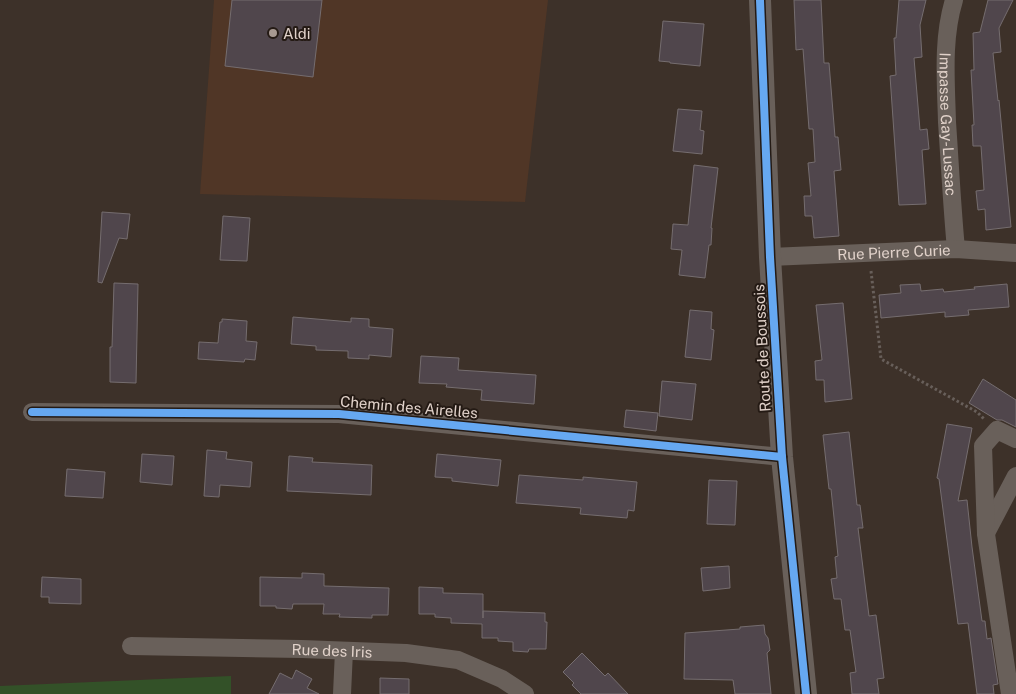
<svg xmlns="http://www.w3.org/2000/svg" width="1016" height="694" font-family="'Public Sans',sans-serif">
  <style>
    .built { fill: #503626 }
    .green { fill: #335128 }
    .building { fill: #50464c; stroke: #756d6f }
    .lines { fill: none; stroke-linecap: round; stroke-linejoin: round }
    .path { stroke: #685f5a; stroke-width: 3; stroke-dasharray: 2.5 2.5; stroke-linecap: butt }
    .minor { stroke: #69605a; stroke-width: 18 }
    .tertiary { stroke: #69605a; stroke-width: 22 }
    .cycleway-casing { stroke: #241a14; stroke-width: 11 }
    .cycleway { stroke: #66a8f1; stroke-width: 8 }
    .poi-dot { fill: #a79991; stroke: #241a14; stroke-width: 2 }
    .labels { text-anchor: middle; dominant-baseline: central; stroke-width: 4; stroke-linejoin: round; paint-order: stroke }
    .poi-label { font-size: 15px; fill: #e0d1c9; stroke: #241a14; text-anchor: start }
    .street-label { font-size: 15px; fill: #e0d1c9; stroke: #241a14 }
  </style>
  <rect width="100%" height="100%" fill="#3d3129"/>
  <polygon class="built" points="214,0 548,0 525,202 200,194"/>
  <polygon class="green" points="231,676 231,694 0,694 0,686"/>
  <g class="building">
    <polygon points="232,0 322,0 313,77 225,66"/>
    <polygon points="794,0 821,0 824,63 829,63 835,137 838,137 841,170 834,171 839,236 814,238 812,216 805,216 804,196 811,196 808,163 815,162 813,129 809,129 803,49 796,50"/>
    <polygon points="899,0 926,0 920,25 922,57 914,58 920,130 927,129 929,149 922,150 926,204 899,205 890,76 896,75 894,38 896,38"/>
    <polygon points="988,0 1013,0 999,28 1001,52 993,53 998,101 999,100 1011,227 986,230 985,209 978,210 976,191 984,190 981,146 973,146 972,125 974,125 971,70 974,70 973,33 980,32"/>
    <polygon points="663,21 704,24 700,66 670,63 670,62 659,61"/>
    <polygon points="678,109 702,111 700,130 704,131 702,154 673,151"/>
    <polygon points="694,165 718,168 711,228 712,228 711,245 709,245 705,278 679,275 682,250 671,249 673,224 688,225"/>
    <polygon points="102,212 130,214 127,239 119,238 102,283 98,282"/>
    <polygon points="223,216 250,218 247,261 220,260"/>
    <polygon points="114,283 138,284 136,383 110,382 110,347 112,347"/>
    <polygon points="920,284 921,291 943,289 944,292 975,289 974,287 1007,284 1009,307 968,310 969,315 945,317 945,312 881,318 879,295 901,293 900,285"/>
    <polygon points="843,303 852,399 825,402 824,380 816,380 815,361 822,360 816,305"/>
    <polygon points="690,310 712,312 711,329 714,330 711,360 685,357"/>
    <polygon points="293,317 351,322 351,318 369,319 369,327 393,329 391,357 369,355 369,359 348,358 348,351 316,350 316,346 291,344"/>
    <polygon points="222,319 247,321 246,341 257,342 255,360 245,359 244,362 198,359 199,342 218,343 220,322 222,322"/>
    <polygon points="421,356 459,358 458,370 536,375 534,404 481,400 482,390 446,387 447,384 419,383"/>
    <polygon points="983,379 1016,400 1016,427 1002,420 997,420 969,403"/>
    <polygon points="662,381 696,384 692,420 659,416"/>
    <polygon points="626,410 658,413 656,431 624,427"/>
    <polygon points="947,424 972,428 958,501 967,500 972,547 982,621 985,621 987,639 991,638 998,684 993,685 994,694 977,694 968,623 958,624 939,479 937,478"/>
    <polygon points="849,432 857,505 860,505 863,528 858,528 869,616 876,615 884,678 877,679 879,694 852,694 850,673 856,672 850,630 845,630 841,599 834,599 831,579 837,578 835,557 838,556 831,489 829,489 823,435"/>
    <polygon points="207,450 227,452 226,459 252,462 250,487 220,485 219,497 204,496"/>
    <polygon points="142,454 174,456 172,485 140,482"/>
    <polygon points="437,454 501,460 498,486 452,481 452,478 435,477"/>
    <polygon points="289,456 313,458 312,462 372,465 371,495 287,491"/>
    <polygon points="67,469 105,472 103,498 65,496"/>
    <polygon points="519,475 583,480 583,477 637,482 634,511 628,510 627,518 580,514 581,508 516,503"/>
    <polygon points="709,480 737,481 735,525 707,524"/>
    <polygon points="729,566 730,588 703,591 701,568"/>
    <polygon points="302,573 324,574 324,586 389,588 388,615 372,615 372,618 339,617 340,614 323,614 324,604 293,604 292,609 276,608 276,606 260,606 260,577 302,578"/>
    <polygon points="42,577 81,579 81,604 49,603 49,597 41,597"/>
    <polygon points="419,587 443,588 443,593 483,594 483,618 483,611 545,613 545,622 547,622 546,649 529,649 528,652 513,651 513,642 498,641 498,638 482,638 482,624 451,623 451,618 435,617 435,614 419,614"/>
    <polygon points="764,625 765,634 768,638 770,650 767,653 771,694 735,694 733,680 684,679 685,633 740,629 740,627"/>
    <polygon points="582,653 605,676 608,673 628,694 581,694 572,685 574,683 563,672"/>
    <polygon points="296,670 312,679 307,688 319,694 269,694 280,673 292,679"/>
    <polygon points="380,678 409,679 409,694 380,694"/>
  </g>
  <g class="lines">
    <polyline class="path" points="871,271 881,359 977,412 984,419"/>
    <g class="minor">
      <path id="s1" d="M954,0C942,39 946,82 947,122C950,165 952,207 956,249"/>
      <path id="s2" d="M770,257L956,249L1016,253"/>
      <polyline points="32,412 339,414 782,457"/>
      <polyline points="986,533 1016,476"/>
      <path id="s3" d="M131,646L302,649L406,653L458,660L502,679L525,694"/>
      <polyline points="342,694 344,651"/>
      <polyline points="1010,694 986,534 983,446 997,430 1016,439"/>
    </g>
    <polyline class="tertiary" points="760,0 770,257 782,457 806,694"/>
    <g class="cycleway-casing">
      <g id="cycleway">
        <polyline points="760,0 770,257 782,457 806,694"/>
        <polyline points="32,412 339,414 782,457"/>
      </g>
    </g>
    <use href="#cycleway" class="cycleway"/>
  </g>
  <circle class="poi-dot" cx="273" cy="33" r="5"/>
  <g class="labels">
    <g class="poi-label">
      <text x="283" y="33">Aldi</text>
    </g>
    <g class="street-label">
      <text stroke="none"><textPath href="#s1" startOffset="125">Impasse Gay-Lussac</textPath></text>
      <text stroke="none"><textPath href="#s2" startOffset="124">Rue Pierre Curie</textPath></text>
      <text transform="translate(762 348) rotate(-93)">Route de Boussois</text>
      <text transform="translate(409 407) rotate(5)">Chemin des Airelles</text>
      <text stroke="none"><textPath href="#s3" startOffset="201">Rue des Iris</textPath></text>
    </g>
  </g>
</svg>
